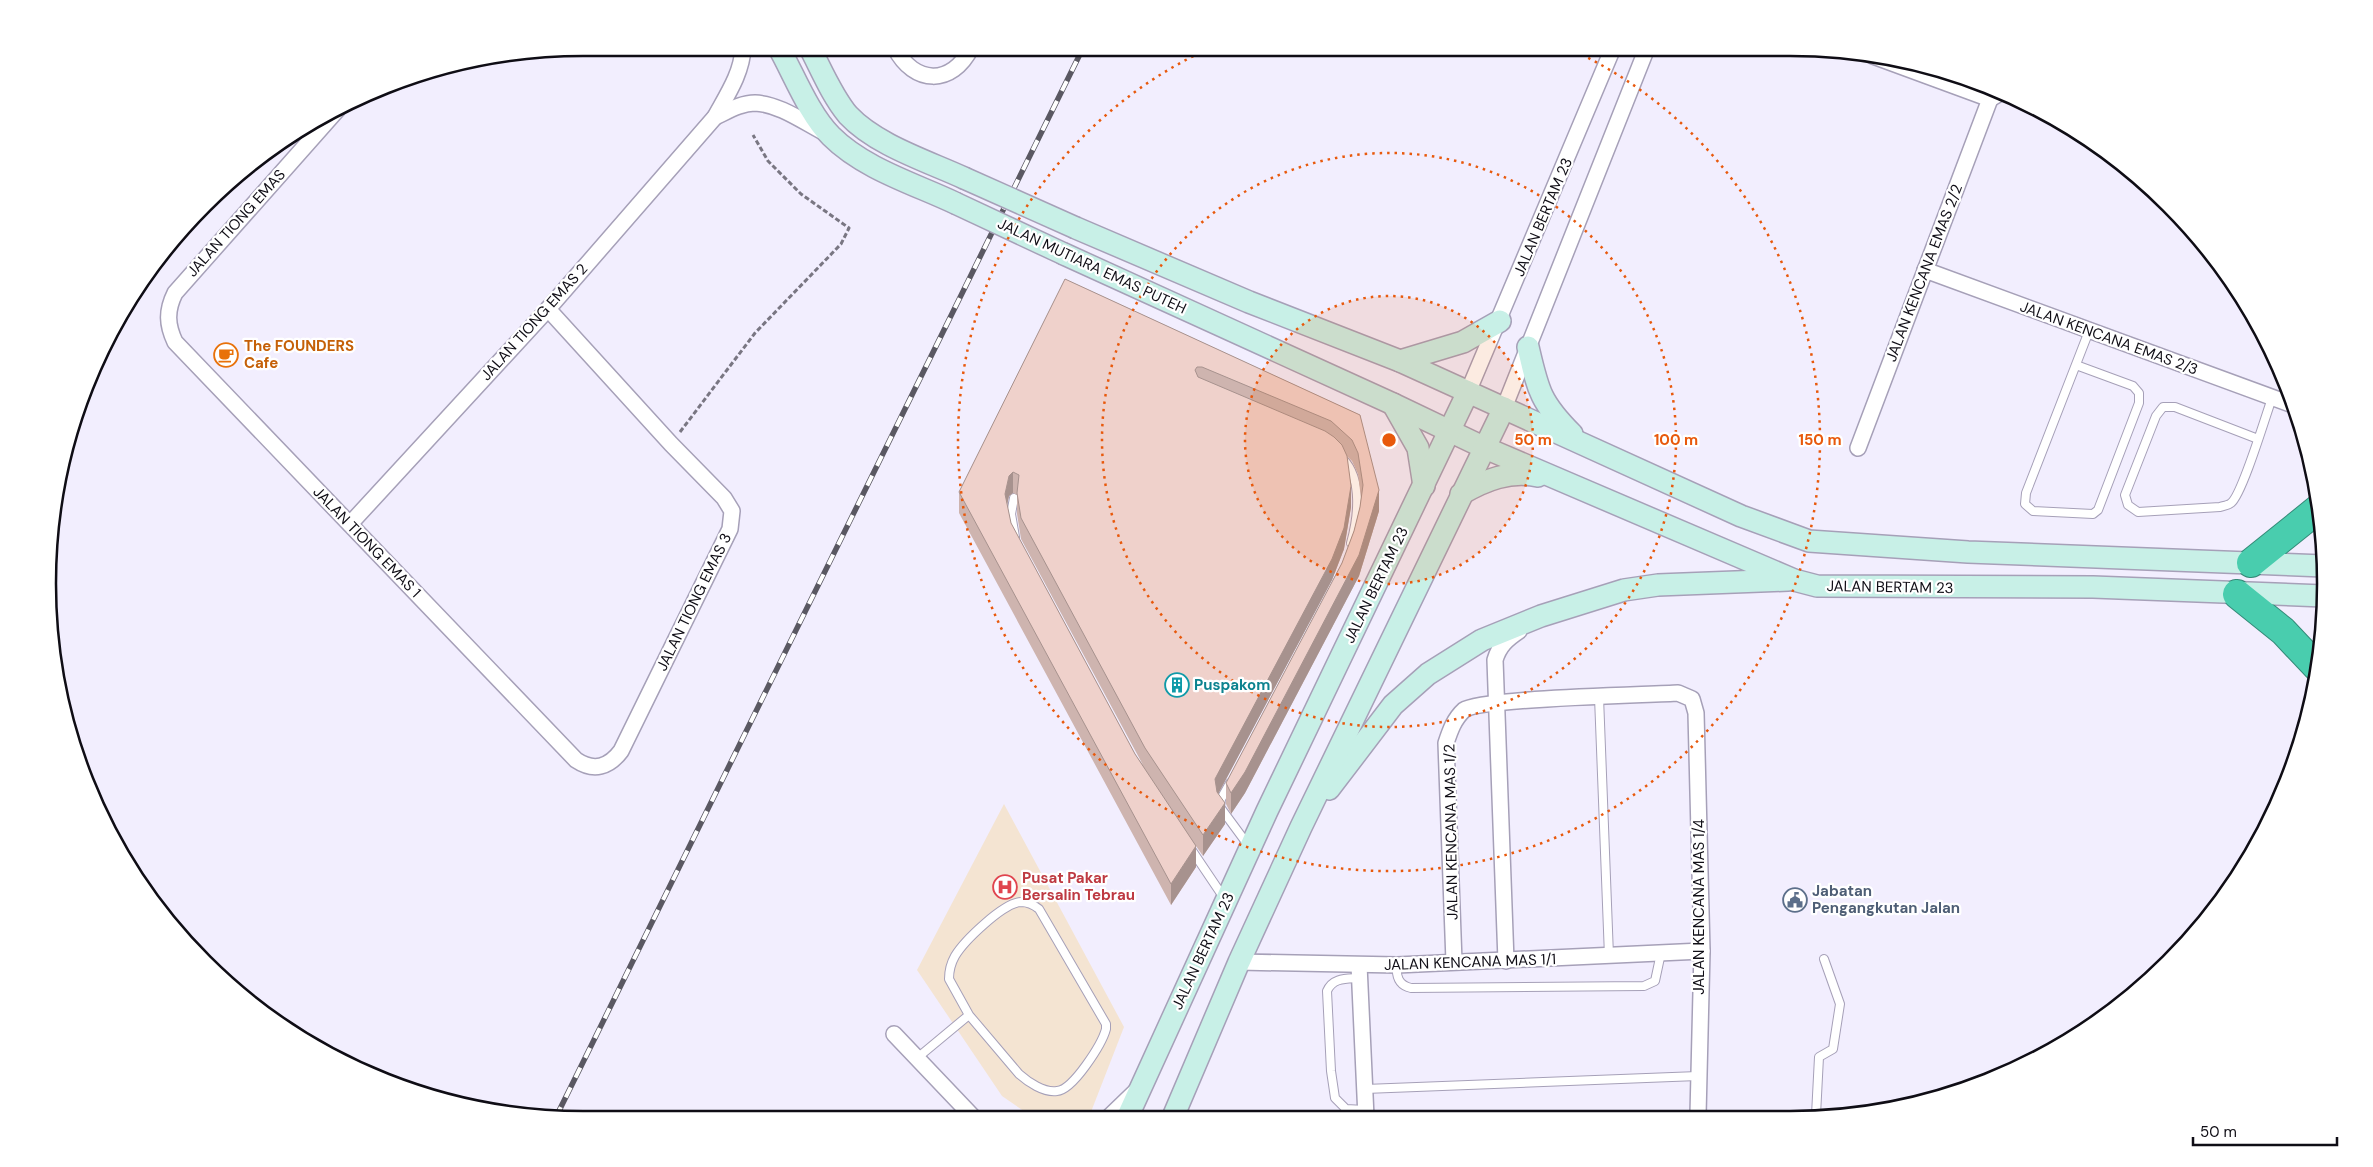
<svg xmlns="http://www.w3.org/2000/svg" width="2373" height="1167" font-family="'DM Sans',sans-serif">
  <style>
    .medical { fill: #f4e4d2 }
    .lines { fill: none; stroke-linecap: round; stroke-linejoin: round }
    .lane-casing { stroke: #a6a0b8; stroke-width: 10 }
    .street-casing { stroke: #a6a0b8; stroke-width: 18 }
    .secondary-casing { stroke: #a6a0b8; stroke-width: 24 }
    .highway-casing { stroke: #358a78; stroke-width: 30 }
    .path { stroke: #797682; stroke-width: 3; stroke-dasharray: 5 2.5; stroke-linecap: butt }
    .lane { stroke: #fff; stroke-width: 8 }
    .street { stroke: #fff; stroke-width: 15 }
    .secondary { stroke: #c8f0e7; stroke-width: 21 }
    .highway { stroke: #49cdae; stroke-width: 28 }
    .rail-casing { stroke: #5a5862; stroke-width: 5.5 }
    .rail { stroke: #fff; stroke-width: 4; stroke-dasharray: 11; stroke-linecap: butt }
    .secondary-bridge-casing { stroke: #a6a0b8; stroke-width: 24; stroke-linecap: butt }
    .secondary-bridge { stroke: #c8f0e7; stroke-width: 21 }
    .wall { fill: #ceb4af; fill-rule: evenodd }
    .shaded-wall { fill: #a7928e }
    .building { fill: #efd1cb; stroke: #a7928e }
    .ring { fill: none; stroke: #e8590c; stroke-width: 2.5; stroke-dasharray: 2.5 5 }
    .labels { text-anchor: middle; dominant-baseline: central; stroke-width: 4.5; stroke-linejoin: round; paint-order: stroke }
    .street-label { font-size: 15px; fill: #0f0d15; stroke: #fff }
    .food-label { font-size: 15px; font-weight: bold; fill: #c56008; stroke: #fff; text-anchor: start }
    .culture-label { font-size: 15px; font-weight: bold; fill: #0d838f; stroke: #fff; text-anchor: start }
    .health-label { font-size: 15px; font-weight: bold; fill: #be3a42; stroke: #fff; text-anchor: start }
    .service-label { font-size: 15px; font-weight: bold; fill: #4e5e75; stroke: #fff; text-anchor: start }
    .rim { fill: none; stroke: #0f0d15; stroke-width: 2.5 }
    .centre { fill: #e8590c; stroke: #fff; stroke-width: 2.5 }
    .ring-label { font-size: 15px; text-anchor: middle; font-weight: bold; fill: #e8590c; stroke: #fff; stroke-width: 4.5; stroke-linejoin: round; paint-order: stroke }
  </style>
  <rect width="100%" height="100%" fill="#f2eefe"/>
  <polygon class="medical" points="1004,804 1124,1027 1089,1117 1086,1118 1034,1118 1002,1096 917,970"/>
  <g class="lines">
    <g class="lane-casing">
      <g id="lane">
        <polyline points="2076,365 2133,386 2139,393 2139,403 2098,510 2093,514 2033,511 2025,504 2026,493 2089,331"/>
        <path d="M2258,439L2175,407H2163L2156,416L2125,495L2128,505L2138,512L2220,507C2223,506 2229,505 2231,503C2242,495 2266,415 2272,398"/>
        <path d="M1343,459C1363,480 1358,518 1351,543"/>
        <polyline points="1014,498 1011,514 1015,537"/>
        <polyline points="1599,697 1609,956"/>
        <polyline points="1230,783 1221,799 1220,807 1248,845"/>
        <polyline points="1191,849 1224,898"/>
        <path d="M1397,965C1396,976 1398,985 1411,988L1644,986L1655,981L1661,953"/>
        <path d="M1360,978C1347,979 1333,977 1327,991L1331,1071L1335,1098L1346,1109L1365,1110"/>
        <path d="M916,1059L969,1015L949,979C949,971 951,963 955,956C964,941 1003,903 1021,902C1028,902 1034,905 1039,909L1106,1024V1029C1102,1044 1073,1090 1057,1091C1044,1093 1028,1082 1019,1074L969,1015"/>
        <polyline points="1365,1089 1698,1076"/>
        <polyline points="1816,1115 1819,1057 1833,1049 1840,1004 1824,959"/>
        <polyline points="1821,1115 1856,1115"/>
      </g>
    </g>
    <g class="street-casing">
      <g id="street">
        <path d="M895,48C914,85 952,86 971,48"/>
        <polyline points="1873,56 1990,99 2002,92"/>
        <path d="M338,109L175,293C166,311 167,325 175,342L576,760C594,772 609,767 621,751L730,529L732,511L724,498L671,444L548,309"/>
        <path d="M715,117C728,111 741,103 755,103C780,104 805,123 827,134"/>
        <polyline points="1925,270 2293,405"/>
        <polyline points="1468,392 1613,48"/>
        <polyline points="1504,408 1647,48"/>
        <polyline points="1858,448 1990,99"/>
        <path d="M350,524L548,309L715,117C727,95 742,73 743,48"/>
        <path d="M1506,961L1495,660C1499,646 1507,639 1519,631"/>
        <polyline points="1239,962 1397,965 1702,951"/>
        <path d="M1454,962L1446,743C1450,731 1454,719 1464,710C1480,698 1647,695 1678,693L1692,699L1696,713L1702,951L1698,1115"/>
        <polyline points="1359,965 1366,1117"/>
        <polyline points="894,1034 974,1118"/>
        <polyline points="1108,1118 1136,1091"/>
      </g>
    </g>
    <g class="secondary-casing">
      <g id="secondary">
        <path d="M779,48C794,75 809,114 831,136C864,169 915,184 955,203"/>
        <path d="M810,48C821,69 832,96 848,115C876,145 927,161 964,178"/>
        <polyline points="1076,228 1249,302 1400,361 1741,516 1809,541 1968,552 2324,566"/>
        <polyline points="1064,254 1393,404 1483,447 1794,580 1817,586 2093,587 2324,596"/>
        <path d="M1528,347C1538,390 1540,402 1572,434"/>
        <polyline points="1400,361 1463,342 1500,321"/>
        <polyline points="1393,404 1418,448 1424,486"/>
        <path d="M1461,494C1485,480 1510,470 1538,476"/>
        <polyline points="1329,789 1393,705 1428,674 1482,640 1541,616 1624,590 1658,585 1788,580"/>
        <polyline points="1173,1117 1239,962 1301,827 1504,408"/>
        <polyline points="1127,1118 1267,811 1468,392"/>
      </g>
    </g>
    <g class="highway-casing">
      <g id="highway">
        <polyline points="2251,563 2318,509"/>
        <polyline points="2237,594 2283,631 2317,667"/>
      </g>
    </g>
    <polyline class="path" points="680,432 755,333 841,244 849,228 801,194 768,161 753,135"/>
    <use href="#lane" class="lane"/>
    <use href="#street" class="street"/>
    <use href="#secondary" class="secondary"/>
    <use href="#highway" class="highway"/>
    <g class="rail-casing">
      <polyline id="rail" points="556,1117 1083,48"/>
    </g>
    <use href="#rail" class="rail"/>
    <g class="secondary-bridge-casing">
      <g id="secondary-bridge">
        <polyline points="964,178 1076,228"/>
        <polyline points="955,203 1064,254"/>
      </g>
    </g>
    <use href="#secondary-bridge" class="secondary-bridge"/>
  </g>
  <path class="wall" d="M1065,279L1360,415L1379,511L1359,576L1245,793L1231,814L1226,804V783L1342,563L1354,531L1360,507L1361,498L1358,474L1352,461L1347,456L1351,507L1344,549L1332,580L1218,794L1225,824L1203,856L1196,846V867L1171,905L959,513V492ZM1013,493L1017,495V514L1021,539L1143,765L1135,754L1011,523L1007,504L1009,496Z"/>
  <g class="shaded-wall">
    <polygon points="1013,472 1013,493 1009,496 1005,515 1005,494 1009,476"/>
    <polygon points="1351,486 1351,507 1344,549 1332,580 1215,800 1215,779"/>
    <polygon points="1379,490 1379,511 1359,576 1245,793 1231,814 1231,793"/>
    <polygon points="1225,803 1225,824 1203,856 1203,835"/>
    <polygon points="1196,846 1196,867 1171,905 1171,884"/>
  </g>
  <polygon class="building" points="1065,279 1360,415 1379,490 1359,555 1245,772 1231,793 1226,783 1342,563 1354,531 1360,507 1363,485 1358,453 1352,440 1331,421 1202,367 1197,367 1195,370 1198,377 1325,431 1334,437 1342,445 1347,456 1351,486 1344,528 1332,559 1215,779 1217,792 1225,803 1203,835 1145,748 1021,518 1017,493 1019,475 1013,472 1009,476 1005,494 1011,523 1135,754 1196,846 1171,884 959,492"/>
  <circle cx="1389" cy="440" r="144" fill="#e8590c" fill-opacity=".12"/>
  <g class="ring">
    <circle cx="1389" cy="440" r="144"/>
    <circle cx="1389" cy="440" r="287"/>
    <path d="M1568 48A431 431 0 1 1 1210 48"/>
  </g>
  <defs>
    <g id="cafe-ring" transform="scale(1.25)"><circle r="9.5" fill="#fff" stroke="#e8710a" stroke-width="1.5"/><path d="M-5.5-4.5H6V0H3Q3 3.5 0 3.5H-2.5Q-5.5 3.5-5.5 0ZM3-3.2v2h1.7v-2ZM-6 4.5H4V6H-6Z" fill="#e8710a"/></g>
    <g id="building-ring" transform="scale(1.25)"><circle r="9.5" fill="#fff" stroke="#0f9aa8" stroke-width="1.5"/><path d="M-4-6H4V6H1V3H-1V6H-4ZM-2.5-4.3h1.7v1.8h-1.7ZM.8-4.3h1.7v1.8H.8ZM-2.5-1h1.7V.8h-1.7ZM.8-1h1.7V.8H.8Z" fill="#0f9aa8"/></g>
    <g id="hospital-ring" transform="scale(1.25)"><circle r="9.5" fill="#fff" stroke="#e0444e" stroke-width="1.5"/><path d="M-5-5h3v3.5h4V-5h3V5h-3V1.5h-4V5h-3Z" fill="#e0444e"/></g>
    <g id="civic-ring" transform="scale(1.25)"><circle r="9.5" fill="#fff" stroke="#5c6f8a" stroke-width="1.5"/><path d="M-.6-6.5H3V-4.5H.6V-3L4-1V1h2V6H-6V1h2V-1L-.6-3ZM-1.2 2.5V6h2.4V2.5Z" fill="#5c6f8a"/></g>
  </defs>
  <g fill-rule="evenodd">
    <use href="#cafe-ring" x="226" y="355"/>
    <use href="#building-ring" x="1177" y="685"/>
    <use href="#hospital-ring" x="1005" y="887"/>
    <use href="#civic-ring" x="1795" y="900"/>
  </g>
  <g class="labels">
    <g class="street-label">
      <text transform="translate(1543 217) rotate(-67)">JALAN BERTAM 23</text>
      <text transform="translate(236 223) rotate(-48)">JALAN TIONG EMAS</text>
      <text transform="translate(1092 266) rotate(25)">JALAN MUTIARA EMAS PUTEH</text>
      <text transform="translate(1924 273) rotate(-69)">JALAN KENCANA EMAS 2/2</text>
      <text transform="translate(534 322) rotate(-48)">JALAN TIONG EMAS 2</text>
      <text transform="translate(2109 338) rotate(20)">JALAN KENCANA EMAS 2/3</text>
      <text transform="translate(367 542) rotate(46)">JALAN TIONG EMAS 1</text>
      <text transform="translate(1376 585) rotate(-64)">JALAN BERTAM 23</text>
      <text transform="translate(1890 587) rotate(1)">JALAN BERTAM 23</text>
      <text transform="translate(694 602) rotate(-64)">JALAN TIONG EMAS 3</text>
      <text transform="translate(1451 832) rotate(-91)">JALAN KENCANA MAS 1/2</text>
      <text transform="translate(1699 907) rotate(-90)">JALAN KENCANA MAS 1/4</text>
      <text transform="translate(1203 951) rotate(-65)">JALAN BERTAM 23</text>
      <text transform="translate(1470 962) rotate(-2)">JALAN KENCANA MAS 1/1</text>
    </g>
    <g class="food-label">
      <text x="244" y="346">The FOUNDERS<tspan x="244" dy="17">Cafe</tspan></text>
    </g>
    <g class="culture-label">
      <text x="1194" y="685">Puspakom</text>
    </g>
    <g class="health-label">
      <text x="1022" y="878">Pusat Pakar<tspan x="1022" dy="17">Bersalin Tebrau</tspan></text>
    </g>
    <g class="service-label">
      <text x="1812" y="891">Jabatan<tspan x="1812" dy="17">Pengangkutan Jalan</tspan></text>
    </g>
  </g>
  <path d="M0 0H2373V1167H0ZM583 56H1790A527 527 0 0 1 2317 583V584A527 527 0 0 1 1790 1111H583A527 527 0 0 1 56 584V583A527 527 0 0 1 583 56Z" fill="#fff" fill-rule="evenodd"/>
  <path class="rim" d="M583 56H1790A527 527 0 0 1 2317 583V584A527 527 0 0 1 1790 1111H583A527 527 0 0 1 56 584V583A527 527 0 0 1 583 56Z"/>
  <circle cx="1389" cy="440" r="8" class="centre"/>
  <g class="ring-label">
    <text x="1533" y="445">50 m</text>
    <text x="1676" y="445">100 m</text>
    <text x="1820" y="445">150 m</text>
  </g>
  <path d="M2193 1137v8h144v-8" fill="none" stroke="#0f0d15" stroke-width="2.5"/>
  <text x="2200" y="1137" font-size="15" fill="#0f0d15" stroke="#ffffff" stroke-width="4" paint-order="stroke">50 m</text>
</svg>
